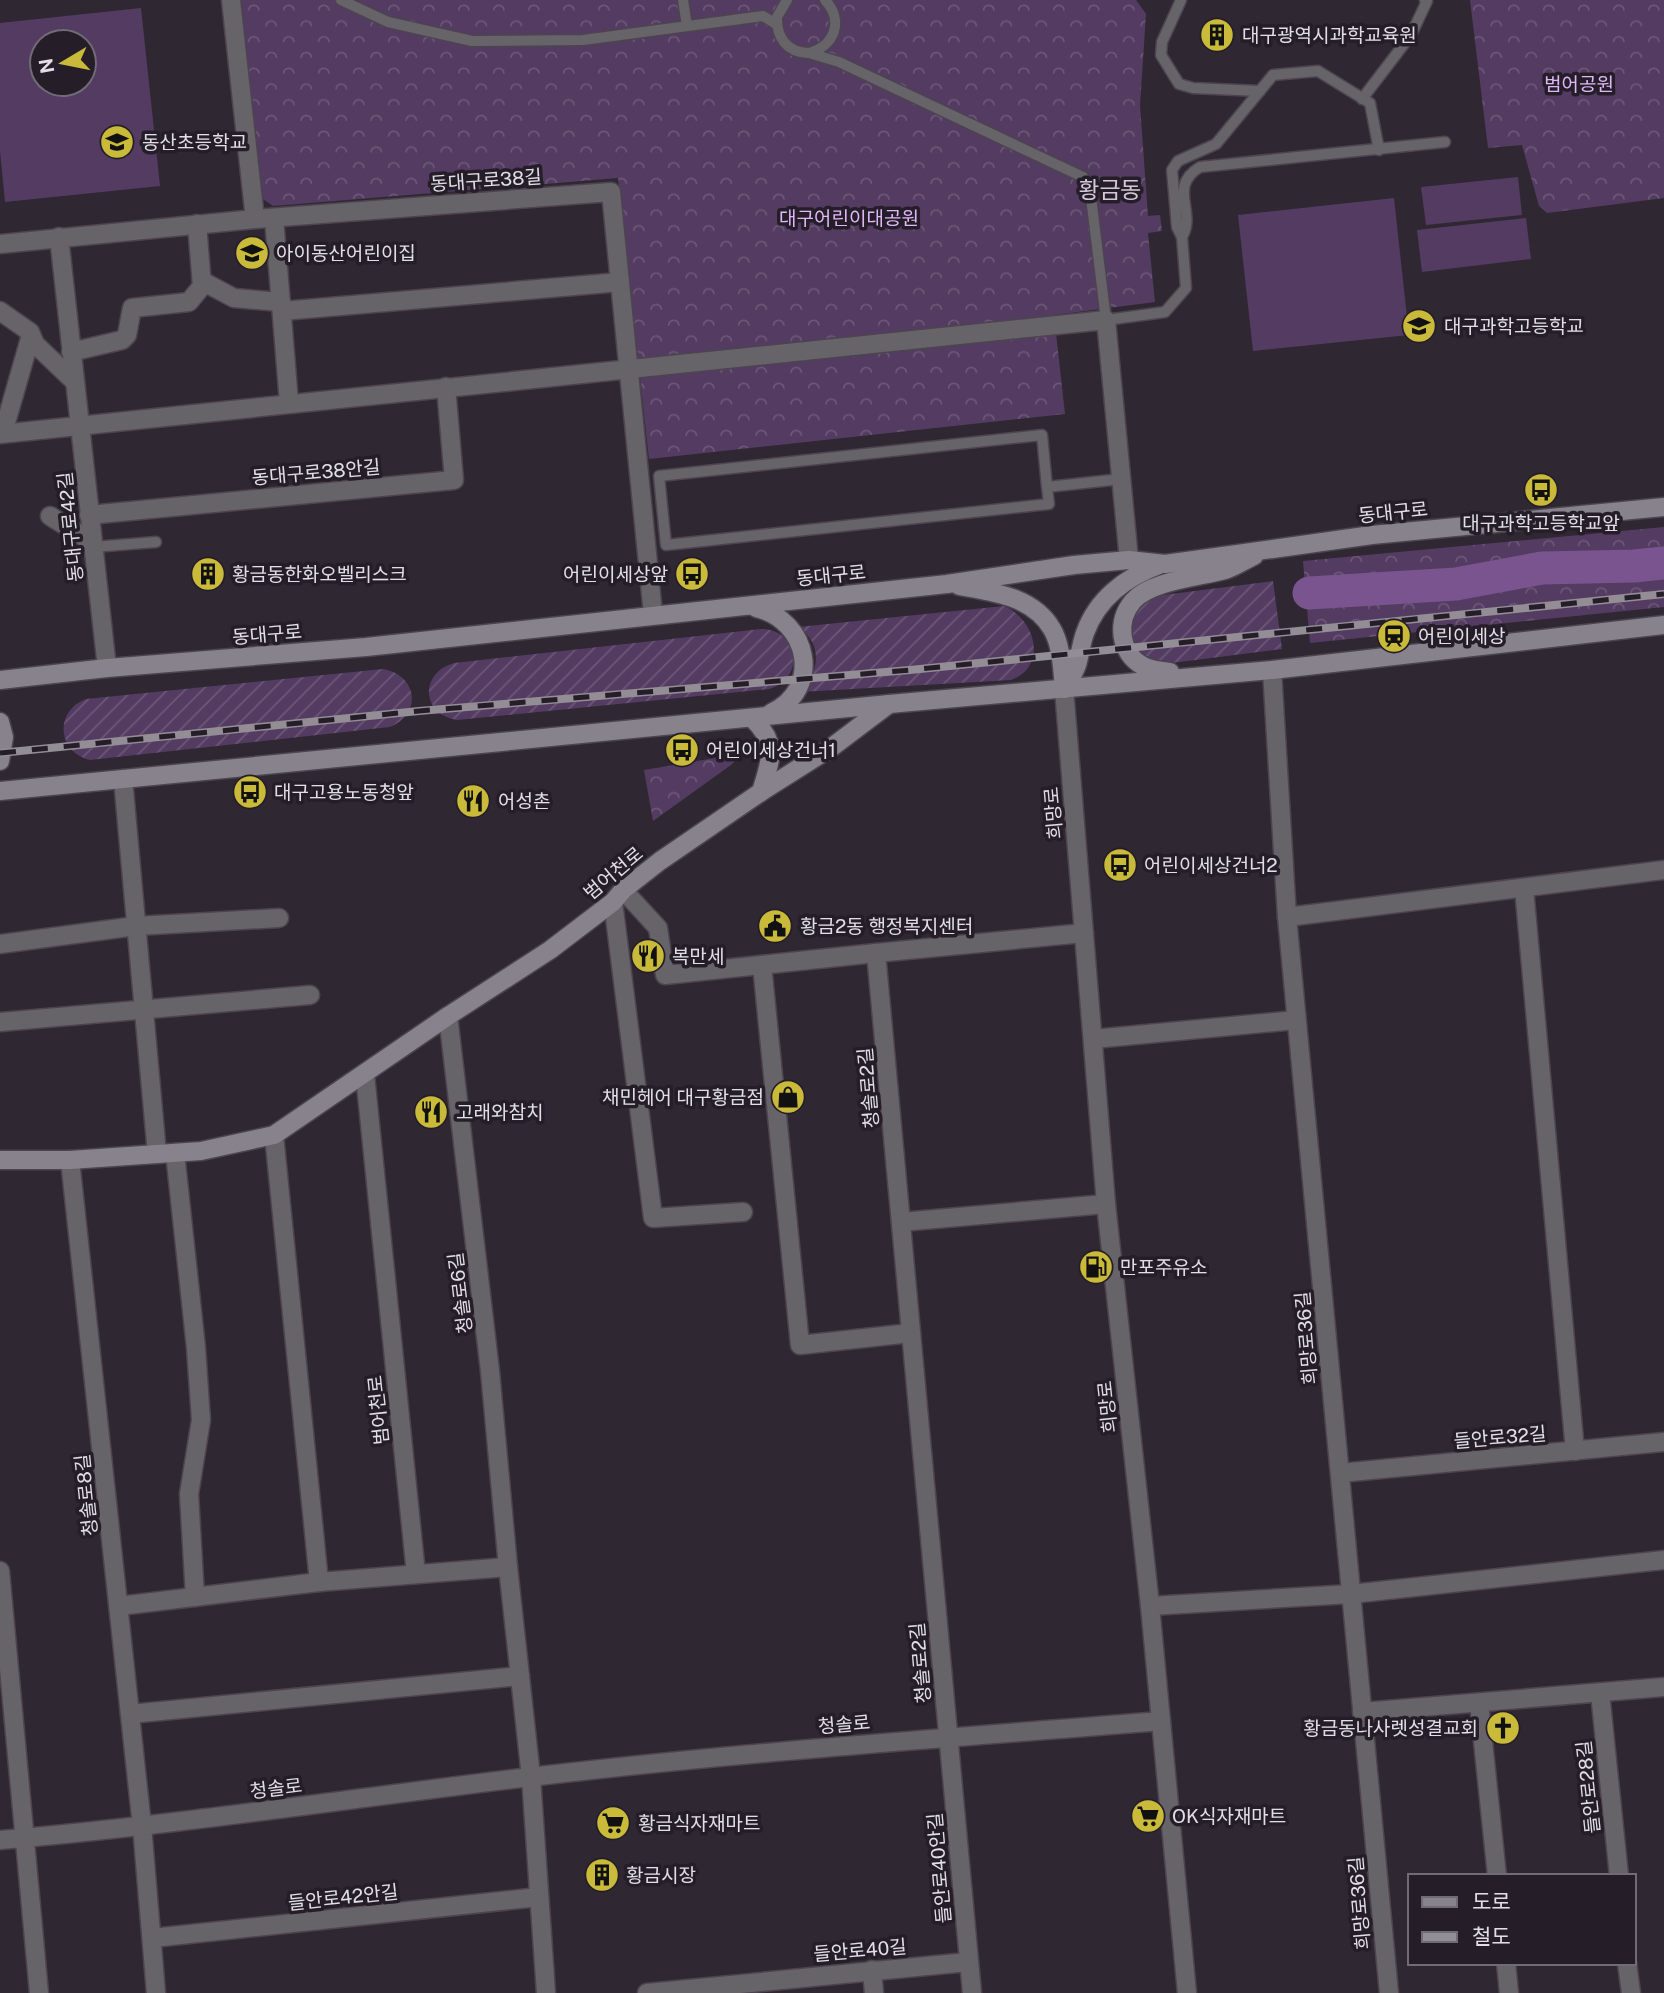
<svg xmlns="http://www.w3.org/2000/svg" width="1664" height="1993" font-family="'Public Sans','Noto Sans KR',sans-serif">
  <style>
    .forest { fill: url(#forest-crowns) }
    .garden { fill: url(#garden-furrows) }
    .pitch { fill: #533b61; fill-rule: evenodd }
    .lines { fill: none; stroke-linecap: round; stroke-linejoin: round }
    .river { stroke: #79548f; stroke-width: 33 }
    .service-casing { stroke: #4c4550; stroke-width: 13 }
    .minor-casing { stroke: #4c4550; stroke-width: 21 }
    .tertiary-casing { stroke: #4c4550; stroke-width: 21 }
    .secondary-casing { stroke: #4c4550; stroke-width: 21 }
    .service { stroke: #666369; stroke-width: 10 }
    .minor { stroke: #666369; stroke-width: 18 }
    .tertiary { stroke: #666369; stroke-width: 18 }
    .secondary { stroke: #88828c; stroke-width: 18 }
    .rail-casing { stroke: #938d96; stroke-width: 8 }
    .rail { stroke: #251e29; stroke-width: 5; stroke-dasharray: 16; stroke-linecap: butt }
    .labels { text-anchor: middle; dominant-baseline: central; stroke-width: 7; stroke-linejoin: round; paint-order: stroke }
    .poi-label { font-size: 19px; fill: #e3dee6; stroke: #251e29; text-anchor: start }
    .park-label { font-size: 19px; fill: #e0b5fa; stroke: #251e29 }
    .street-label { font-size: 19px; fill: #e3dee6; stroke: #251e29 }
    .quarter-label { font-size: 23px; fill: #d2c8d8; stroke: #251e29 }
  </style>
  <defs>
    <pattern id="forest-crowns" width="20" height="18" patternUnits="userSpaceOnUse" patternTransform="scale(1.75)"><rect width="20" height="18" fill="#533b61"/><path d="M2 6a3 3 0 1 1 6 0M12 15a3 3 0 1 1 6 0" fill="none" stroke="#6c5778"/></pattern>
    <pattern id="garden-furrows" width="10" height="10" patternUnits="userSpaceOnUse" patternTransform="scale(1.75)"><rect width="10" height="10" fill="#533b61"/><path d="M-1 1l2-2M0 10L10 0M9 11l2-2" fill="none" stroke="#6c5778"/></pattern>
  </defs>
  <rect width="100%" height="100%" fill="#2f2833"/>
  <g class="forest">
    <polygon points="240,0 1136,0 1146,14 1140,105 1148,216 1160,215 1162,231 1148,233 1155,302 1054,315 1065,414 649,459 618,178 273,206 260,197"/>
    <polygon points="1470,0 1664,0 1664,198 1547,213 1539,206 1522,145 1488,148"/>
    <polygon points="1664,527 1664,607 1310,643 1303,561"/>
    <polygon points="733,755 735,761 731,765 653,821 644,770"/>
  </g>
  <g class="garden">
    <polygon points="1273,581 1282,649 1156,665 1139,657 1126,625 1128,616 1147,597"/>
    <path d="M1004,606C1036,619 1048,667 1011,680L800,692C820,673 823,643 798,627Z"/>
    <path d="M761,629C799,629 806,679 769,689L457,720C421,714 419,673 454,663Z"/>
    <path d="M383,669C417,675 423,713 390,727L90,760C57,752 54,711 86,699Z"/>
  </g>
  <g class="pitch">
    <path d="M141,8L160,186L5,202L0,151V23ZM84,42V84H42V42Z"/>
    <polygon points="1518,177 1522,215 1426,225 1421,187"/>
    <polygon points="1394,198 1409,335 1253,351 1238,215"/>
    <polygon points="1526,218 1531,259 1422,272 1417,230"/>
  </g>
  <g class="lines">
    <polyline class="river" points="1309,593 1456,584 1542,568 1634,566 1664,563"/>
    <g class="service-casing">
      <g id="service">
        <polyline points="341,0 388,22 472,41 583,40 763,16 776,24"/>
        <polyline points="683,0 687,26"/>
        <path d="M787,0L777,17C776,38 788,53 809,53C835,46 844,20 825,0"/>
        <polyline points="1181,0 1162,42 1161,55 1179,84 1193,88 1260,91"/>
        <polyline points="809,53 839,62 1083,177 1090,189 1106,320 1165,312 1186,288 1182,237"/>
        <polyline points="1362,99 1411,35 1427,1 1425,0"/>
        <path d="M1379,150L1370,103L1318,71L1273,75L1216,144L1178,161L1172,170L1177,227L1182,237C1197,212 1167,187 1200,167L1445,142"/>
        <polyline points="1047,487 1049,504 666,545 659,476 1042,435 1047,487 1121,479"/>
        <polyline points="93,547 156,542"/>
      </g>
    </g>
    <g class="minor-casing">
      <g id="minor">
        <polyline points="231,0 255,219"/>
        <polyline points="274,218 289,403"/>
        <polyline points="59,237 107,668"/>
        <polyline points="0,244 255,219 611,192 653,614"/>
        <polyline points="202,281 234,298 281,302"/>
        <polyline points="0,311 30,332 35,344 75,382"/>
        <polyline points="282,311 620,282"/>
        <polyline points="71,352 122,340 127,335 132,308 189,302 202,286 197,224"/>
        <polyline points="3,433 31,335"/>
        <polyline points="0,434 1106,320 1129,560"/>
        <polyline points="89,515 454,480 446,387"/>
        <polyline points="50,516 92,542"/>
        <polyline points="1272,670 1287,917 1389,1993"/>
        <polyline points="123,779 157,1154"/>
        <polyline points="1524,888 1575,1451"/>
        <polyline points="623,890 658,928 665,975 876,953 972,1993"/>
        <polyline points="613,902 653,1218 743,1212"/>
        <polyline points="1287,917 1664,870"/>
        <polyline points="0,944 136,926 279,918"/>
        <polyline points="876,953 1084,933"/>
        <polyline points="762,965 800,1345 911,1333"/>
        <polyline points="448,1016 490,1371 508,1567 531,1777 546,1993"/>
        <polyline points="0,1022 310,995"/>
        <polyline points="1093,1039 1296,1020"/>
        <polyline points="365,1075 416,1574"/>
        <polyline points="274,1135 319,1582"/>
        <polyline points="175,1153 196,1348 201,1420 189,1494 195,1597"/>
        <polyline points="70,1160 142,1826 156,1993"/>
        <polyline points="901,1222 1106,1204"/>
        <polyline points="1340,1473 1664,1442"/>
        <polyline points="0,1571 39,1993"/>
        <polyline points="119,1606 319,1582 508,1567"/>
        <polyline points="1150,1606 1351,1594 1664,1560"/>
        <polyline points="1600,1693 1619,1876"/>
        <polyline points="1479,1703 1497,1876"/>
        <polyline points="1362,1712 1664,1687"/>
        <polyline points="130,1714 520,1676"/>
        <polyline points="152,1938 539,1897"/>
        <polyline points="1506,1963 1509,1993"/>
        <polyline points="1627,1963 1631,1993"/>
        <polyline points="872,1970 874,1993"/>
        <polyline points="647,1993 968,1962"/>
      </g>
    </g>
    <g class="tertiary-casing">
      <g id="tertiary">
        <polyline points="1064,689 1106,1204 1150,1606 1187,1993"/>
        <path d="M0,1840C177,1825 353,1798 530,1777C740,1752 951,1738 1161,1721"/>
      </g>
    </g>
    <g class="secondary-casing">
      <g id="secondary">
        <path d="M959,586C992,592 1033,596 1052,629C1062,646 1062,670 1064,689"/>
        <path d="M756,608C809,620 823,689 771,713"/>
        <path d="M1170,672C1160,671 1152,670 1143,666C1119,653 1116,621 1133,601C1150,581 1200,577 1225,570C1235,567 1245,560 1254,556"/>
        <polyline points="0,680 107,668 366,647 947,584 1074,565 1129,560 1165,564 1372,535 1664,507"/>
        <path d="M1064,689C1068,682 1074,674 1077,665C1080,655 1081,644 1085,633C1097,599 1126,577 1159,565"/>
        <path d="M752,718C779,744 771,758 761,792"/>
        <polyline points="0,722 4,737 0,761"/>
        <polyline points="0,791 889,704 1272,670 1664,625"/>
        <polyline points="0,1160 70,1160 201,1151 274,1135 448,1016 550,950 613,902 623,890 660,861 761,792 832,747 889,704"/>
      </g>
    </g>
    <use href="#service" class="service"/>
    <use href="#minor" class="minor"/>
    <use href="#tertiary" class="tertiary"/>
    <use href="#secondary" class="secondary"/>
    <g class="rail-casing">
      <polyline id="rail" points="0,753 419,711 910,670 1664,594"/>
    </g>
    <use href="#rail" class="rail"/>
  </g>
  <defs>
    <g id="building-disc" transform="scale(1.75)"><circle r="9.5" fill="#caba3a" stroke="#251e29"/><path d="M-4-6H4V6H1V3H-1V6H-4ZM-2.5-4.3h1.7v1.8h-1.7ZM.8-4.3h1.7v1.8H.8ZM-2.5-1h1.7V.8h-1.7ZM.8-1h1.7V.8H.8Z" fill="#111"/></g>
    <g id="school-disc" transform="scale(1.75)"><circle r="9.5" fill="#caba3a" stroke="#251e29"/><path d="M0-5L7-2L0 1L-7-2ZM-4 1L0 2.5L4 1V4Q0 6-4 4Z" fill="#111"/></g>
    <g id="bus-disc" transform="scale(1.75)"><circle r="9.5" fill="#caba3a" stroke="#251e29"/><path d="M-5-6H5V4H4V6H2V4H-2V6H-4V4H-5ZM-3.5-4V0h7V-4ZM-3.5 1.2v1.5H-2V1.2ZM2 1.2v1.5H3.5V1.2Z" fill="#111"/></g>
    <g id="station-disc" transform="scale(1.75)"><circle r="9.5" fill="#caba3a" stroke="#251e29"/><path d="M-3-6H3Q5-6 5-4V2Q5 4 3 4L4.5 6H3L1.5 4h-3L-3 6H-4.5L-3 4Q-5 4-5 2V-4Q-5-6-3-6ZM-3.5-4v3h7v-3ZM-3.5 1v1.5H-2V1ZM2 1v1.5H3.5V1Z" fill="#111"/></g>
    <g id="restaurant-disc" transform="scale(1.75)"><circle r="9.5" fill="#caba3a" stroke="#251e29"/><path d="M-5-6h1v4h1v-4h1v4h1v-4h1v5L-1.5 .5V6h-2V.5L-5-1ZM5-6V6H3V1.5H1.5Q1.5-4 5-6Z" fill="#111"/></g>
    <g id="civic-disc" transform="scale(1.75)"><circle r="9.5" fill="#caba3a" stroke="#251e29"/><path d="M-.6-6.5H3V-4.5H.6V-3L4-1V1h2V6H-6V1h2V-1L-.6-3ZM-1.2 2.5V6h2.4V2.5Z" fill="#111"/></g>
    <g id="shop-disc" transform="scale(1.75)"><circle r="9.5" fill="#caba3a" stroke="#251e29"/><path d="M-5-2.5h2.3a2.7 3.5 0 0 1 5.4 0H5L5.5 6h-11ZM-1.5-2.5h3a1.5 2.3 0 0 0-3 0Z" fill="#111"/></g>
    <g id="fuel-disc" transform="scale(1.75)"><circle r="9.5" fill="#caba3a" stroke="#251e29"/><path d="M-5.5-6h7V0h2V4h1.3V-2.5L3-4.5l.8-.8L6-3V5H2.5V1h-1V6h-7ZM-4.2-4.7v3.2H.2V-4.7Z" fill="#111"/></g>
    <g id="church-disc" transform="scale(1.75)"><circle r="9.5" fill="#caba3a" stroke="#251e29"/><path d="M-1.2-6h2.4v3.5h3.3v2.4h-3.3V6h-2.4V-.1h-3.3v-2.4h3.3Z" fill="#111"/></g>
    <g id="supermarket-disc" transform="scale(1.75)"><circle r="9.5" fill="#caba3a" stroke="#251e29"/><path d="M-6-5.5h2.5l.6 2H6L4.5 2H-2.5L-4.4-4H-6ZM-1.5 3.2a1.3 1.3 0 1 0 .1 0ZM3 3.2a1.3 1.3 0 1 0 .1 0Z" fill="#111"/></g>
  </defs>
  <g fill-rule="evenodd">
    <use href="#building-disc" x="1217" y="35"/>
    <use href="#school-disc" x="117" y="142"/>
    <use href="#school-disc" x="252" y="253"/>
    <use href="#school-disc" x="1419" y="326"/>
    <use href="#bus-disc" x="1541" y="490"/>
    <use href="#building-disc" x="208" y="574"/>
    <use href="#bus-disc" x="692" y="574"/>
    <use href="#station-disc" x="1394" y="636"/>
    <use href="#bus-disc" x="682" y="750"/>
    <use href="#bus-disc" x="250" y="792"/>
    <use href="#restaurant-disc" x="473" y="801"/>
    <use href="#bus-disc" x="1120" y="865"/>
    <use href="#civic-disc" x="775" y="926"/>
    <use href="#restaurant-disc" x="648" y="956"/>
    <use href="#shop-disc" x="788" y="1097"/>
    <use href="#restaurant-disc" x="431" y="1112"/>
    <use href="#fuel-disc" x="1096" y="1267"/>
    <use href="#church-disc" x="1503" y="1728"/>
    <use href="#supermarket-disc" x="1148" y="1816"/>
    <use href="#supermarket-disc" x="613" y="1823"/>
    <use href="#building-disc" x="602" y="1875"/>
  </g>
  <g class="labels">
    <g class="poi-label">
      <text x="1242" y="35">대구광역시과학교육원</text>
      <text x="142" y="142">동산초등학교</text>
      <text x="276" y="253">아이동산어린이집</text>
      <text x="1444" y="326">대구과학고등학교</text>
      <text x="1541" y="523" text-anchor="middle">대구과학고등학교앞</text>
      <text x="232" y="574">황금동한화오벨리스크</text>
      <text x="668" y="574" text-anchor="end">어린이세상앞</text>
      <text x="1418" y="636">어린이세상</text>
      <text x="706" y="750">어린이세상건너1</text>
      <text x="274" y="792">대구고용노동청앞</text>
      <text x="498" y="801">어성촌</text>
      <text x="1144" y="865">어린이세상건너2</text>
      <text x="800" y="926">황금2동 행정복지센터</text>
      <text x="672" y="956">복만세</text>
      <text x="764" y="1097" text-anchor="end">채민헤어 대구황금점</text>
      <text x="456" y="1112">고래와참치</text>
      <text x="1120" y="1267">만포주유소</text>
      <text x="1478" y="1728" text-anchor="end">황금동나사렛성결교회</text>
      <text x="1172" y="1816">OK식자재마트</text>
      <text x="638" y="1823">황금식자재마트</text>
      <text x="626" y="1875">황금시장</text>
    </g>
    <g class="park-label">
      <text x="1579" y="84">범어공원</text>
      <text x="849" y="218">대구어린이대공원</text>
    </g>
    <g class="street-label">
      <text transform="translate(486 180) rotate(-4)">동대구로38길</text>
      <text transform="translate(316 472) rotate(-5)">동대구로38안길</text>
      <text transform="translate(1393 512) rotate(-6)">동대구로</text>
      <text transform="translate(70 527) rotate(-96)">동대구로42길</text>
      <text transform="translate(831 575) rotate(-6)">동대구로</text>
      <text transform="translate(267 634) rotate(-5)">동대구로</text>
      <text transform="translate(1053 813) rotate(-95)">희망로</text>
      <text transform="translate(613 873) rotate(-40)">범어천로</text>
      <text transform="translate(868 1088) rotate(-95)">청솔로2길</text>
      <text transform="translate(460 1293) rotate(-97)">청솔로6길</text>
      <text transform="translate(1306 1338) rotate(-95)">희망로36길</text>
      <text transform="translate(1107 1407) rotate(-96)">희망로</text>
      <text transform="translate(378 1410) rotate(-96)">범어천로</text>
      <text transform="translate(1500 1437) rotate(-5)">들안로32길</text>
      <text transform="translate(86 1495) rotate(-96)">청솔로8길</text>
      <text transform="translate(920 1663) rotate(-95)">청솔로2길</text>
      <text transform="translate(844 1724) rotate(-5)">청솔로</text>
      <text transform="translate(1588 1787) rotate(-96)">들안로28길</text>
      <text transform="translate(276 1788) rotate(-7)">청솔로</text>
      <text transform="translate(939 1868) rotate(-95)">들안로40안길</text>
      <text transform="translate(343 1897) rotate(-6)">들안로42안길</text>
      <text transform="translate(1359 1903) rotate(-95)">희망로36길</text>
      <text transform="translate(860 1950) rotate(-5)">들안로40길</text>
    </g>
    <g class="quarter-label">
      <text x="1110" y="189">황금동</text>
    </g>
  </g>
  <rect x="1408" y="1874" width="228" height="91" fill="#251e29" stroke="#716b75" stroke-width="2"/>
  <rect x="1422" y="1897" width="35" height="10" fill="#88828c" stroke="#716b75" stroke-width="2"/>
  <text x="1472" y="1909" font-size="21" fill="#e3dee6">도로</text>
  <rect x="1422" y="1932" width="35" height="10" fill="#938d96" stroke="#716b75" stroke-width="2"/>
  <text x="1472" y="1944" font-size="21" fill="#e3dee6">철도</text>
  <g transform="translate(63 63) rotate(260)"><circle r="33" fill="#251e29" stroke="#716b75" stroke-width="2"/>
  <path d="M0-5L12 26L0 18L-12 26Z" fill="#caba3a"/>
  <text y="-10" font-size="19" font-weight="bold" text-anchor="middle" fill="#e3dee6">N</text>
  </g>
</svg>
